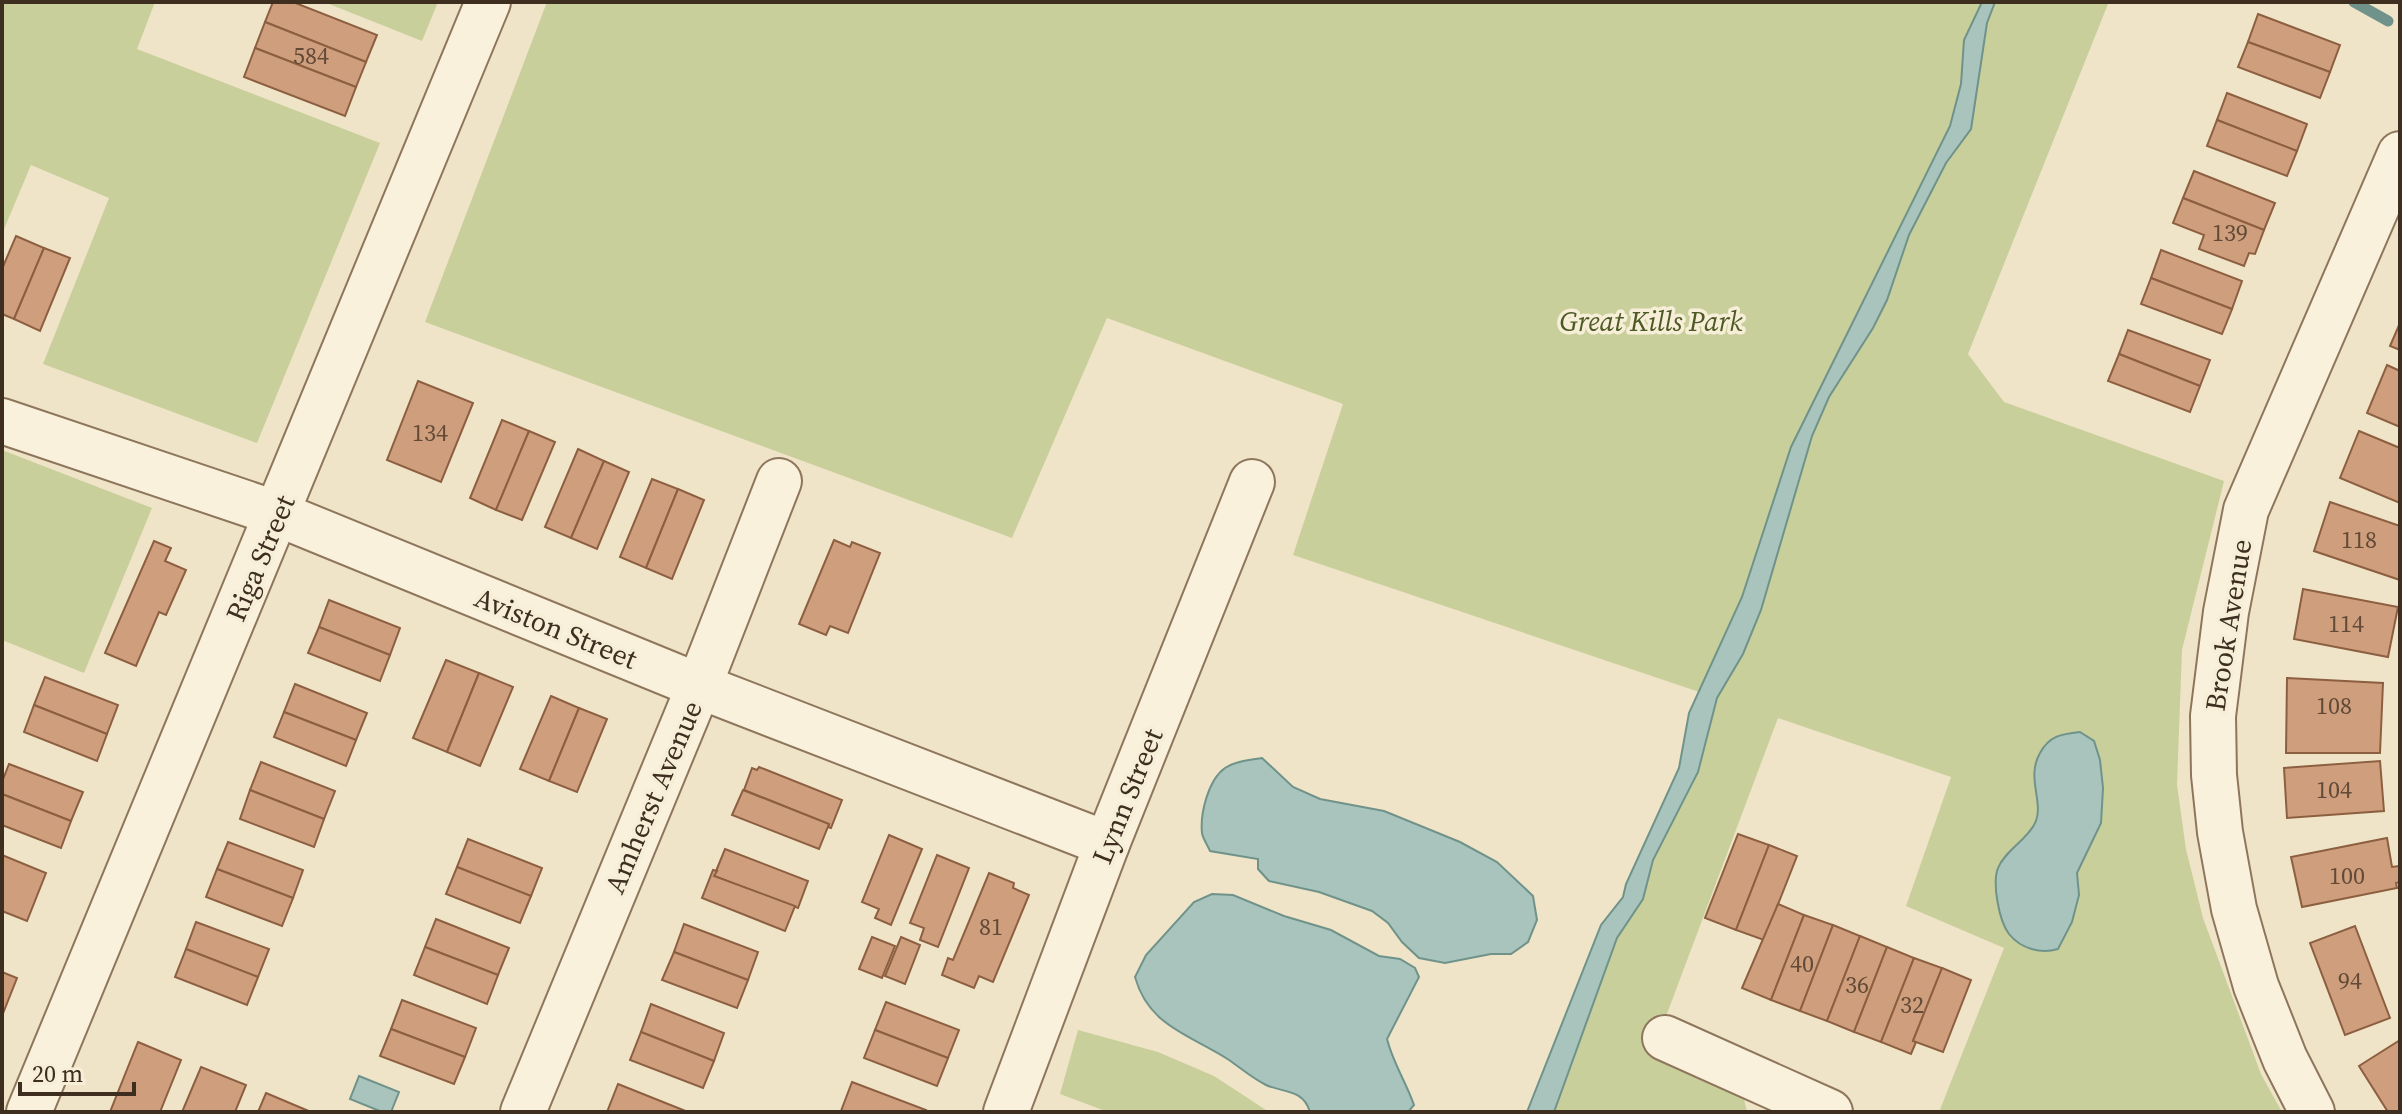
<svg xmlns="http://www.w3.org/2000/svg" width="2402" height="1114" font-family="'Source Serif 4',serif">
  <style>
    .green { fill: #c9cf9b }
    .water { fill: #a9c4bc; stroke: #6f938a; stroke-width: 2 }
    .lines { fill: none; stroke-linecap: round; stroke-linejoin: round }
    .stream { stroke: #6f938a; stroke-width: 11 }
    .building { fill: #cf9f7d; stroke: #8d5f41; stroke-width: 2 }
    .minor-casing { stroke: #8d765c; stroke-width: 48 }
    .minor { stroke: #faf1dc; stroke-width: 44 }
    .labels { text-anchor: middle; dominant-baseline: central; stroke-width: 7; stroke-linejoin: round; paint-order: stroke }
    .number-label { font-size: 24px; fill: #624a37 }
    .park-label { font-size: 28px; font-style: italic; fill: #4d5a26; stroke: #f7eed8 }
    .street-label { font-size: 28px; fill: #3d2e20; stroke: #f7eed8 }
  </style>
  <rect width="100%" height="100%" fill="#f0e4c8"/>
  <g class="green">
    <polygon points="2,2 155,2 137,49 380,143 257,443 43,364 109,198 31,165 2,234"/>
    <polygon points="324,2 438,2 422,41"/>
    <polygon points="547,2 2115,2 2108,4 1968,354 2004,402 2224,481 2182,650 2177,785 2186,849 2203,918 2261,1074 2282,1112 1939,1112 2004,948 1906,906 1951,777 1778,718 1653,1051 1655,1059 1744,1099 1747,1112 1554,1112 1617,938 1643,899 1653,860 1698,772 1717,698 1293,555 1343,404 1107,318 1012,538 425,322"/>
    <polygon points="2,450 152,508 84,673 2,640"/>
    <polygon points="1078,1030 1158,1052 1214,1076 1269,1112 1108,1112 1060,1094"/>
  </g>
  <g class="water">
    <polygon points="1982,2 1995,2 1987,23 1971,129 1946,163 1909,235 1887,300 1873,328 1829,397 1812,436 1761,610 1743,654 1717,698 1698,772 1653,860 1643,899 1617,938 1554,1112 1527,1112 1601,925 1623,897 1626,884 1679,768 1689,713 1742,597 1791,447 1950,126 1961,84 1964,40"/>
    <path d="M2080,732L2094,741L2100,760L2103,788L2101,823L2077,873L2079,895L2072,922L2058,949C2041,954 2021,949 2009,934C1999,921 1992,883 1998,868C2005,851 2025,841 2034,825C2046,804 2025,779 2040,753C2049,736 2061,734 2080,732Z"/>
    <path d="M1262,758L1293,787L1320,799L1384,811L1460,842L1497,862L1533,896L1537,920L1528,942L1511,954H1491L1445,963L1419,958L1402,942L1388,923L1372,911L1319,892L1269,881L1258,869V859L1210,851C1208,846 1203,839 1202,833C1200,814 1208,780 1225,768C1235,761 1250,760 1262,758Z"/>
    <path d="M1212,894L1233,895L1284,916L1331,930L1379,956L1400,959L1415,968L1419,977L1387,1039C1393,1063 1406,1082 1414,1105L1408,1112H1310C1303,1089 1284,1093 1266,1085C1252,1078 1242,1069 1229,1060C1191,1035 1149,1027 1135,977L1146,955L1194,902Z"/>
    <polygon points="359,1076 399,1092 391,1112 382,1112 350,1099"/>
  </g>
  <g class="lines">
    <polyline class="stream" points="2354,2 2388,21"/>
  </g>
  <g class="building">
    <polygon points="273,2 293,2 377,35 366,62 265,22"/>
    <polygon points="2258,14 2340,45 2330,72 2248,42"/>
    <polygon points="265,22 366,62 356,87 255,48"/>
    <polygon points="2248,42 2330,72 2320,98 2238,67"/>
    <polygon points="255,48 356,87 345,116 244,77"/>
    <polygon points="2227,93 2307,124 2297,151 2217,120"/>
    <polygon points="2217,120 2297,151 2287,176 2207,146"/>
    <polygon points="2194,171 2275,203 2264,230 2183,198"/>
    <polygon points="2183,198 2264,230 2255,254 2249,253 2244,266 2199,249 2204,235 2173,223"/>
    <polygon points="16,236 44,248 14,319 2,314 2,269"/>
    <polygon points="44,248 70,258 40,331 14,319"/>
    <polygon points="2161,250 2242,281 2232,309 2151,278"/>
    <polygon points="2151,278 2232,309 2222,334 2141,304"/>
    <polygon points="2400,323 2400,350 2390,346"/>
    <polygon points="2128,330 2210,360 2200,386 2119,354"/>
    <polygon points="2119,354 2200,386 2190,412 2108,381"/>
    <polygon points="2387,365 2400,371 2400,427 2367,413"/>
    <polygon points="418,381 473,403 441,482 387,460"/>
    <polygon points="502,420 529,431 496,510 470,498"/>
    <polygon points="529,431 555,442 522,520 496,510"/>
    <polygon points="2359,431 2400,448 2400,503 2340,478"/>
    <polygon points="578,449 604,461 571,538 545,527"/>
    <polygon points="604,461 629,472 597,549 571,538"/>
    <polygon points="652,479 678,489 646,568 620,557"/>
    <polygon points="678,489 704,500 672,579 646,568"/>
    <polygon points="2330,502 2400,526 2400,580 2314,551"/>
    <polygon points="834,540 850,547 852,542 880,553 848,633 830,626 826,635 799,624"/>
    <polygon points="154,541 171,548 165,561 186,570 166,615 159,612 136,666 105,653"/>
    <polygon points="2303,589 2398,607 2388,657 2294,639"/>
    <polygon points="329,600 400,628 390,655 319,627"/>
    <polygon points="319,627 390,655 380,681 308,653"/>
    <polygon points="446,660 479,673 447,752 413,738"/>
    <polygon points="479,673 513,687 480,766 447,752"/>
    <polygon points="45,677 118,705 107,734 34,705"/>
    <polygon points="2287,678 2383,683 2380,753 2286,753"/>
    <polygon points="295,684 367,713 356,740 284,712"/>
    <polygon points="551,696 579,708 549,781 520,769"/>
    <polygon points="34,705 107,734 97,761 24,732"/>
    <polygon points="579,708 607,719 577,792 549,781"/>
    <polygon points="284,712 356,740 346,766 274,737"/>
    <polygon points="2380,761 2384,811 2287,818 2284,768"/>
    <polygon points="261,762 335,791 324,819 250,790"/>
    <polygon points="9,764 83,792 71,821 2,794 2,782"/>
    <polygon points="759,767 842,800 831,828 828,827 829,824 744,790 752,768 757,770"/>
    <polygon points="250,790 324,819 314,847 240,819"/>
    <polygon points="743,790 829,824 819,849 732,815"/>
    <polygon points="2,794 71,821 61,848 2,825"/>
    <polygon points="1738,834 1769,845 1736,930 1705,918"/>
    <polygon points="889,835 922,849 891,925 875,918 879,909 862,902"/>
    <polygon points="2387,838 2392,867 2400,866 2400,882 2396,883 2397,888 2302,907 2291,857"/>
    <polygon points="468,839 542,868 531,896 457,867"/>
    <polygon points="228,842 303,870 293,898 217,869"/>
    <polygon points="1769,845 1797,856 1764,940 1736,930"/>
    <polygon points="725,849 808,881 798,908 714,876"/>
    <polygon points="2,855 46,873 27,921 2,911"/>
    <polygon points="937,855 969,868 938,947 920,940 924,928 910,923"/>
    <polygon points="457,867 531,896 520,923 446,894"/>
    <polygon points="217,869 293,898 282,926 206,897"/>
    <polygon points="713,870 717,871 714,876 795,906 785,931 702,898"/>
    <polygon points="989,873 1014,883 1013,888 1029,895 993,982 979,976 974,988 942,975 948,958 953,960"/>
    <polygon points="1778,904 1804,915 1771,1000 1742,988"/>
    <polygon points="1804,915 1833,925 1800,1011 1771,1000"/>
    <polygon points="436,919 509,948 498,975 425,947"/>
    <polygon points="196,922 269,949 258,977 186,949"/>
    <polygon points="684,924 758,952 748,980 674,952"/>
    <polygon points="1833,925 1860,936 1827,1021 1800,1011"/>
    <polygon points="2355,926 2390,1018 2345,1035 2310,943"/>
    <polygon points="1860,936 1887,947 1854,1032 1827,1021"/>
    <polygon points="872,937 895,946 882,978 859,969"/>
    <polygon points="901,937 920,945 905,984 885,976"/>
    <polygon points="425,947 498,975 487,1004 414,975"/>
    <polygon points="1887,947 1914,958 1881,1042 1854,1032"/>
    <polygon points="186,949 258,977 247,1005 175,977"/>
    <polygon points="674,952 748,980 737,1008 662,980"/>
    <polygon points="1914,958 1942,968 1913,1041 1916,1042 1911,1054 1881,1042"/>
    <polygon points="1942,968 1971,980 1943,1052 1913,1041"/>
    <polygon points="2,972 17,978 2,1016"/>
    <polygon points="402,1000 476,1028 465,1057 391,1029"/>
    <polygon points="886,1002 959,1030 948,1058 875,1030"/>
    <polygon points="651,1004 724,1033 714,1061 641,1032"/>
    <polygon points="391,1029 465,1057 454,1084 380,1056"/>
    <polygon points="875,1030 948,1058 937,1086 864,1058"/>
    <polygon points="641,1032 714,1061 703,1088 630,1060"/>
    <polygon points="2400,1040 2400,1112 2388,1112 2359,1066"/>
    <polygon points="138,1042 181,1060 160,1112 110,1112"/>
    <polygon points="201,1067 246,1085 235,1112 182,1112"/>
    <polygon points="852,1082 926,1110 925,1112 841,1111"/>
    <polygon points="618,1084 688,1112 607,1112"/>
    <polygon points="266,1093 311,1112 258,1112"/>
  </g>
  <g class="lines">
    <g class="minor-casing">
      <g id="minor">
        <polyline points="2,421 278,514 699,686 1107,844"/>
        <polyline points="1665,1038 1830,1112"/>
        <polyline points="29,1112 488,2"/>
        <polyline points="523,1112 699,686 779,481"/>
        <polyline points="1006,1112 1107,844 1252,482"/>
        <polyline points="2312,1112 2285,1059 2256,986 2234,909 2220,832 2214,775 2213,716 2226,612 2246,510 2400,154"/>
      </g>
    </g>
    <use href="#minor" class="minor"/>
  </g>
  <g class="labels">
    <g class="number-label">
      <text x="311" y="55">584</text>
      <text x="2230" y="232">139</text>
      <text x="430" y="432">134</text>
      <text x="2359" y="539">118</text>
      <text x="2346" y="623">114</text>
      <text x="2334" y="705">108</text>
      <text x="2334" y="789">104</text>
      <text x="2347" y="875">100</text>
      <text x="991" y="926">81</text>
      <text x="1802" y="963">40</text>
      <text x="2350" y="980">94</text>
      <text x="1857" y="984">36</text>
      <text x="1912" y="1004">32</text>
    </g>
    <g class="park-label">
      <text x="1651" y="321">Great Kills Park</text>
    </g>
    <g class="street-label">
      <text transform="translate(260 558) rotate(-67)">Riga Street</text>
      <text transform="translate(2228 625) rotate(-81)">Brook Avenue</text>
      <text transform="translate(556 628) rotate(22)">Aviston Street</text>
      <text transform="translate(1127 796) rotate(-68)">Lynn Street</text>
      <text transform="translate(653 797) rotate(-67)">Amherst Avenue</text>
    </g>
  </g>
  <rect width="2402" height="1114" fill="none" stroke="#3d2e20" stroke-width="8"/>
  <path d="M20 1082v12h114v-12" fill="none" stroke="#3d2e20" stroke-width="4"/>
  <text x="32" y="1082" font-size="24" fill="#3d2e20" stroke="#f7eed8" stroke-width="6" paint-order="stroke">20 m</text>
</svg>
